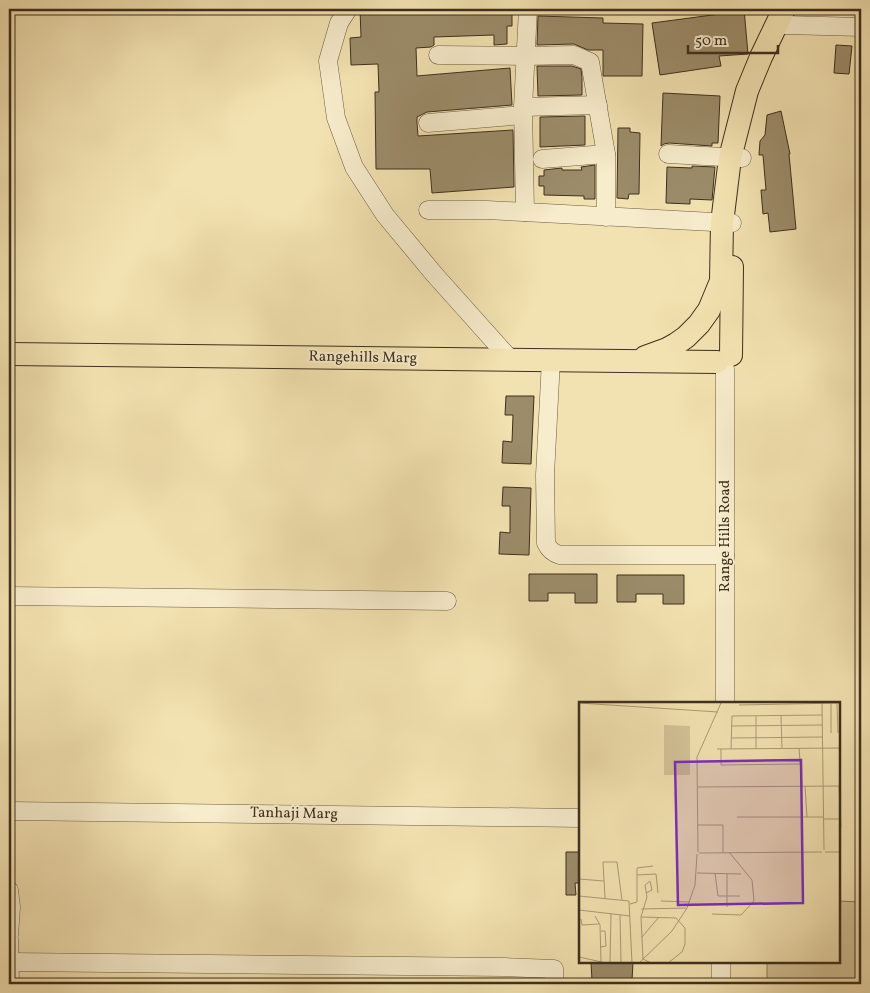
<svg xmlns="http://www.w3.org/2000/svg" width="870" height="993" font-family="Vollkorn,serif">
  <style>
    .green { fill: #d4c498; stroke: #897a5b }
    .building { fill: #9c8c6a; stroke: #3e2f1e }
    .lines { fill: none; stroke-linecap: round; stroke-linejoin: round }
    .minor-casing { stroke: #6b5c43; stroke-width: 19 }
    .major-casing { stroke: #3e2f1e; stroke-width: 24 }
    .minor { stroke: #f7eccc; stroke-width: 18 }
    .major { stroke: #f3e2b1; stroke-width: 22 }
    .labels { text-anchor: middle; dominant-baseline: central; stroke-width: 4; stroke-linejoin: round; paint-order: stroke }
    .street-label { font-size: 15px; fill: #3e2f1e; stroke: #f7eccc }
    .inset-road { fill: none; stroke: #ab9a76; stroke-width: 1 }
    .view { fill: #7b2cbf; fill-opacity: 0.15; stroke: #7b2cbf; stroke-width: 2.5 }
    .inset-edge { fill: none; stroke: #3e2f1e; stroke-width: 2.5 }
  </style>
  <rect width="100%" height="100%" fill="#f3e2b1"/>
  <filter id="stains"><feTurbulence type="fractalNoise" baseFrequency=".004" numOctaves="4"/><feColorMatrix values="0 0 0 0 .2 0 0 0 0 .09 0 0 0 0 .02 0 0 0 .5 -.17"/></filter>
  <radialGradient id="worn" r=".72"><stop offset=".6" stop-color="#630" stop-opacity="0"/><stop offset="1" stop-color="#630" stop-opacity=".3"/></radialGradient>
  <polygon class="green" points="839,901 861,902 861,984 767,984 767,962 839,962"/>
  <g class="building">
    <polygon points="360,9 385,9 385,11 424,9 512,9 512,26 507,26 507,44 494,45 494,35 434,37 434,45 431,47 416,48 417,76 510,68 512,105 427,112 417,117 417,123 418,136 513,130 514,187 432,193 430,169 376,169 375,92 379,92 378,64 351,65 350,38 361,37"/>
    <polygon points="720,9 744,9 748,54 719,56 721,66 660,75 652,23 720,14"/>
    <polygon points="538,16 603,18 603,23 643,24 642,76 603,76 603,50 588,50 574,44 537,45"/>
    <polygon points="836,45 852,46 849,74 834,73"/>
    <polygon points="537,66 572,66 581,69 582,78 582,95 538,96"/>
    <polygon points="663,93 720,96 718,143 712,143 712,146 669,143 664,144 661,146"/>
    <polygon points="781,111 790,154 789,154 796,229 770,232 768,213 763,214 761,190 766,190 763,155 759,155 760,141 765,135 767,115"/>
    <polygon points="585,116 585,145 540,147 540,117"/>
    <polygon points="618,128 630,128 630,132 640,133 639,194 629,194 628,199 617,198"/>
    <polygon points="595,165 595,199 584,199 584,196 544,195 544,186 539,186 539,176 544,176 544,170 562,168 562,170 582,170 581,167"/>
    <polygon points="692,166 715,167 712,200 690,199 690,204 666,203 667,167 692,168"/>
    <polygon points="506,396 534,396 531,464 502,463 503,441 512,442 513,415 505,415"/>
    <polygon points="503,487 531,488 529,555 499,554 500,532 510,533 510,506 502,506"/>
    <polygon points="529,574 597,574 597,603 575,603 575,593 548,593 548,601 529,601"/>
    <polygon points="617,575 684,575 684,604 663,604 663,594 636,594 636,602 617,602"/>
    <polygon points="566,852 580,852 580,883 575,883 576,895 566,895"/>
    <polygon points="591,962 633,962 632,981 592,981"/>
  </g>
  <g class="lines">
    <g class="minor-casing">
      <g id="minor">
        <polyline points="348,9 339,23 328,61 336,118 354,167 385,215 434,274 511,360"/>
        <polyline points="785,25 861,27"/>
        <polyline points="438,55 525,56 574,55 590,62 606,154 606,217"/>
        <polyline points="523,107 598,105"/>
        <polyline points="428,123 523,115"/>
        <polyline points="668,154 742,158"/>
        <polyline points="542,159 606,154"/>
        <polyline points="428,210 487,210 732,223"/>
        <polyline points="525,212 523,107 528,9"/>
        <path d="M551,360L545,475L546,543C549,550 553,553 560,555H725"/>
        <polyline points="9,596 447,601"/>
        <polyline points="725,703 725,369"/>
        <polyline points="9,811 580,818"/>
        <polyline points="9,890 11,907 9,935"/>
        <polyline points="9,939 10,984"/>
        <polyline points="10,962 504,967 554,969 554,984"/>
        <polyline points="721,984 721,962"/>
      </g>
    </g>
    <g class="major-casing">
      <g id="major">
        <polyline points="9,354 717,362"/>
        <polyline points="731,355 732,267"/>
        <polyline points="645,357 667,349 676,344 686,337 699,324 709,310 721,281 722,223 730,158 747,91 761,57 784,9"/>
      </g>
    </g>
    <use href="#minor" class="minor"/>
    <use href="#major" class="major"/>
  </g>
  <g class="labels">
    <g class="street-label">
      <text transform="translate(363 358) rotate(1)">Rangehills Marg</text>
      <text transform="translate(725 536) rotate(-90)">Range Hills Road</text>
      <text transform="translate(294 814) rotate(1)">Tanhaji Marg</text>
    </g>
  </g>
  <g transform="translate(579 702)">
    <rect width="261" height="261" fill="#f3e2b1"/>
    <path d="M85,23L111,24V73H85Z" fill="#d4c498"/>
    <path class="inset-road" d="M0,1L139,10M243,1L245,148M252,1V31M258,1L259,31M160,3L262,1M202,13L203,46M177,14V47M152,24L243,23M152,36L244,35M220,46L223,84M138,47L262,46M142,47V63L221,62M152,47L153,14L243,13M226,84L228,115M260,84L262,125M118,85L262,84M158,115H244M244,117H260M118,123H144V151M119,150L118,55L142,1M246,150H262M120,151L243,150M118,171L162,172M136,171L139,194H161M148,172V205M58,173L77,172L79,191M0,177L25,179M67,191L73,188L71,179L66,183L68,195L62,215L64,257L72,261M0,194L50,199L53,261M26,196L24,160H38L43,198M82,199L111,200M51,202L58,200V166L74,164M62,207L107,206M0,208L51,214M133,212L162,213L175,199L173,178L150,150M41,213L42,261M16,214L21,223L22,260M62,215L97,216L106,226V242L103,250L89,261M2,217L3,223L20,222M22,229H26L27,244L22,245M63,235L80,215M0,255L27,261M31,261L32,212M60,261L93,229L108,206L116,183L118,152"/>
    <path class="view" d="M222,58L224,201L99,203L96,60Z"/>
    <rect width="261" height="261" class="inset-edge"/>
  </g>
  <rect width="870" height="993" fill="none" stroke="#f3e2b1" stroke-width="30"/>
  <rect x="10" y="10" width="850" height="973" fill="none" stroke="#3e2f1e" stroke-width="2.5"/>
  <rect x="15" y="15" width="840" height="963" fill="none" stroke="#3e2f1e"/>
  <path d="M688 45v8h90v-8" fill="none" stroke="#3e2f1e" stroke-width="2.5"/>
  <text x="695" y="45" font-size="15" fill="#3e2f1e" stroke="#f7eccc" stroke-width="4" paint-order="stroke">50 m</text>
  <rect width="100%" height="100%" filter="url(#stains)"/>
  <rect width="100%" height="100%" fill="url(#worn)"/>
</svg>
